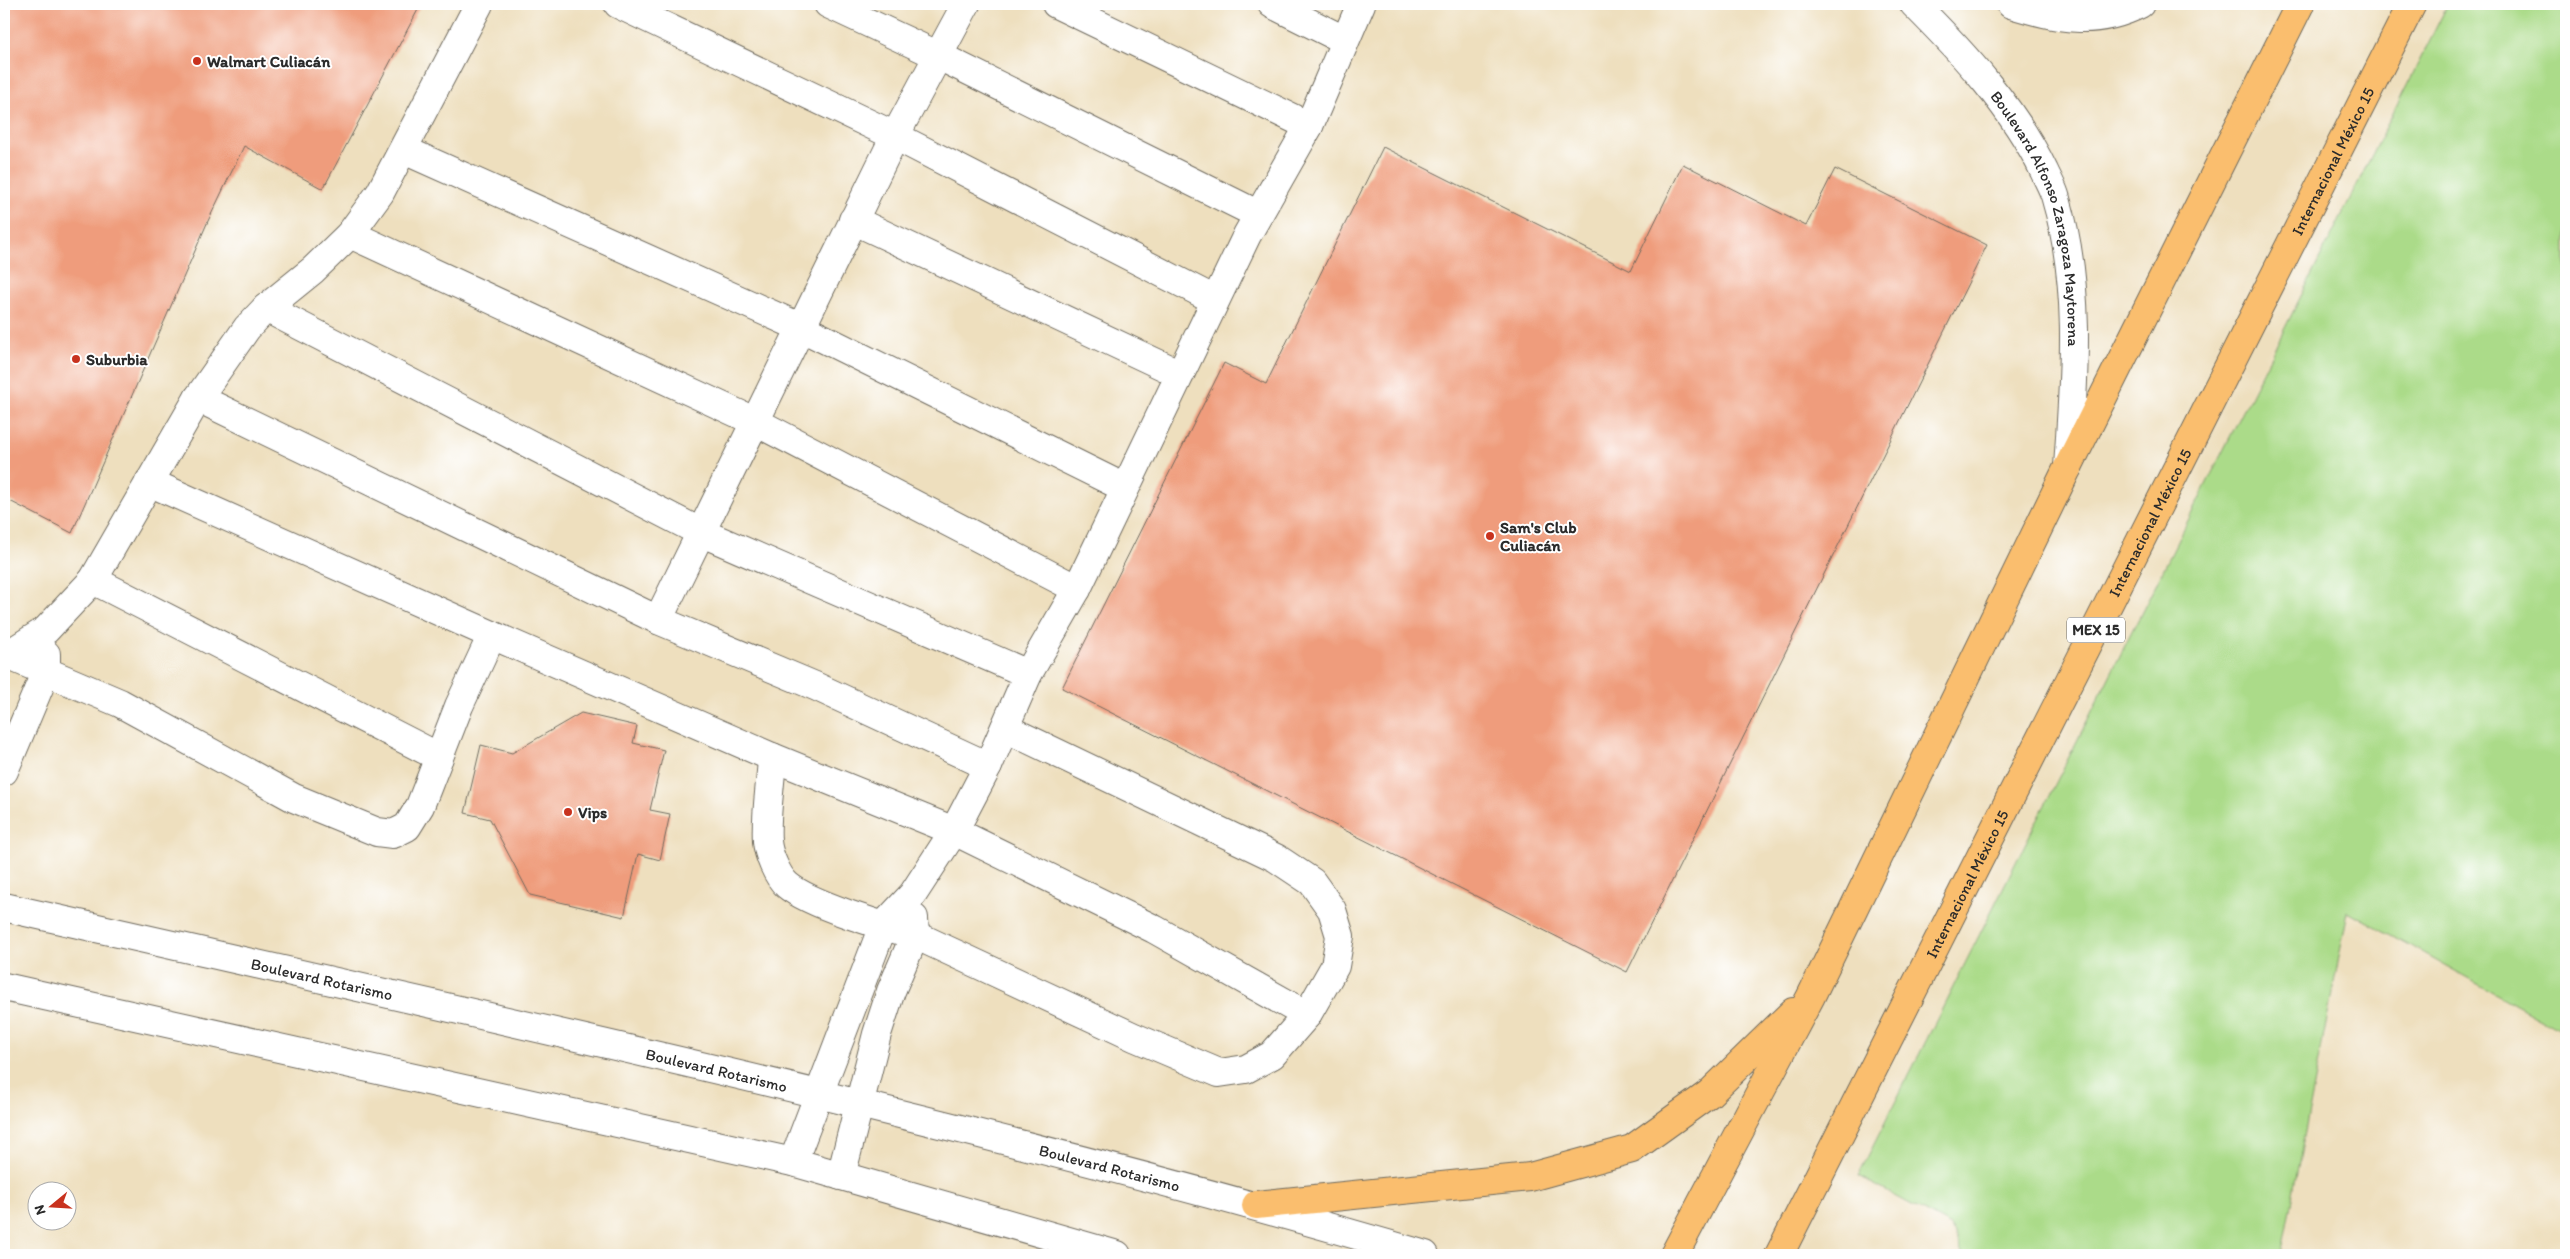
<svg xmlns="http://www.w3.org/2000/svg" width="2570" height="1259" font-family="Itim,sans-serif">
  <style>
    .green { fill: #abdb89; stroke: #6b835a }
    .building { fill: #ef9c7b }
    .lines { fill: none; stroke-linecap: round; stroke-linejoin: round }
    .minor-casing { stroke: #6f6a5e; stroke-width: 30 }
    .major-casing { stroke: #6f6a5e; stroke-width: 30 }
    .minor { stroke: #fff; stroke-width: 28 }
    .major { stroke: #fabe6e; stroke-width: 28 }
    .poi-dot { fill: #c8321e; stroke: #fff; stroke-width: 2 }
    .labels { text-anchor: middle; dominant-baseline: central; stroke-width: 4; stroke-linejoin: round; paint-order: stroke }
    .shield { fill: #fff; stroke: #6b6b6b; stroke-width: 1 }
    .shield-label { font-size: 15px; font-weight: bold; fill: #2b2b2b }
    .poi-label { font-size: 16px; font-weight: bold; fill: #2b2b2b; stroke: #fff; text-anchor: start }
    .street-label { font-size: 16px; fill: #2b2b2b; stroke: #fff }
  </style>
  <rect width="100%" height="100%" fill="#fff"/>
  <filter id="ink" filterUnits="userSpaceOnUse"><feTurbulence type="fractalNoise" baseFrequency=".02" numOctaves="2"/><feDisplacementMap in="SourceGraphic" scale="10" xChannelSelector="R" yChannelSelector="G"/><feConvolveMatrix kernelMatrix="1 2 1 2 8 2 1 2 1" color-interpolation-filters="sRGB"/></filter>
  <filter id="wash" filterUnits="userSpaceOnUse"><feTurbulence type="fractalNoise" baseFrequency=".0096" numOctaves="4" result="noise"/><feDisplacementMap in="SourceGraphic" scale="20" xChannelSelector="R" yChannelSelector="G"/><feGaussianBlur stdDeviation="1.12" result="paint"/><feColorMatrix in="noise" values="0 0 0 0 0 0 0 0 0 0 0 0 0 0 0 0 0 1.4 0 .05"/><feComposite in="paint" operator="in"/></filter>
  <g filter="url(#wash)">
    <rect width="100%" height="100%" fill="#eedfbe"/>
    <polygon class="green" points="2448,4 2566,4 2566,1033 2348,911 2281,1255 1963,1255 1951,1226 1858,1176"/>
    <g id="blocks">
      <g class="building">
        <polygon points="4,4 421,4 323,189 244,146 208,221 72,533 4,498"/>
        <polygon points="1383,147 1631,271 1683,164 1806,226 1835,169 1987,245 1627,972 1062,688 1224,363 1266,384"/>
        <polygon points="581,713 637,726 633,743 664,750 650,810 670,814 660,860 638,854 624,917 530,895 490,819 465,813 481,745 512,753"/>
      </g>
    </g>
  </g>
  <g filter="url(#ink)">
    <use href="#blocks" fill-opacity="0" stroke="#6f6a5e" stroke-width="1"/>
    <g class="lines">
      <g class="minor-casing">
        <g id="minor">
          <polyline points="618,4 895,136 1215,300"/>
          <polyline points="828,4 937,55 1257,214"/>
          <polyline points="1056,4 1309,126"/>
          <polyline points="1272,4 1344,40"/>
          <path id="s1" d="M1914,4C1963,53 2014,108 2044,171C2048,180 2054,190 2056,199C2082,287 2074,378 2068,467"/>
          <path d="M2011,4C2058,18 2094,27 2140,4"/>
          <polyline points="404,150 800,327 1125,488"/>
          <polyline points="853,220 1180,374"/>
          <polyline points="350,234 754,421 1077,589"/>
          <polyline points="266,308 700,532 1028,674"/>
          <polyline points="198,398 658,620 895,136 966,4"/>
          <polyline points="149,482 492,635 772,757 954,831 1154,929 1307,1015"/>
          <polyline points="93,580 439,757"/>
          <polyline points="658,620 815,686 988,766"/>
          <polyline points="5,654 120,703 294,798 377,832 393,834 407,827 420,806 459,706 492,635"/>
          <polyline points="4,657 46,630 93,580 198,398 247,328 266,308 313,270 350,234 380,193 479,4"/>
          <path d="M772,757C771,783 765,815 767,841C768,854 777,876 787,885C809,904 885,927 915,935L1134,1037L1219,1073L1246,1069L1272,1055L1307,1015L1335,966L1340,936L1332,910L1312,882L1276,858L1005,728"/>
          <polyline points="4,771 46,671 46,654"/>
          <path id="s2" d="M4,907C479,1015 957,1117 1425,1255"/>
          <polyline points="4,987 793,1162 1117,1255"/>
          <polyline points="793,1162 883,926 913,894 954,831 988,766 1028,674 1077,589 1247,235 1309,126 1361,4"/>
          <polyline points="841,1176 877,1034 891,991 915,935 914,918"/>
        </g>
      </g>
      <g class="major-casing">
        <g id="major">
          <polyline points="1256,1205 1530,1177 1632,1149 1710,1093 1793,1012"/>
          <polyline points="1674,1255 1811,996 2068,467 2300,4"/>
          <path id="s3" d="M1779,1255L2412,4"/>
        </g>
      </g>
      <use href="#minor" class="minor"/>
      <use href="#major" class="major"/>
    </g>
  </g>
  <g class="poi-dot">
    <circle cx="197" cy="61" r="5"/>
    <circle cx="76" cy="359" r="5"/>
    <circle cx="1490" cy="536" r="5"/>
    <circle cx="568" cy="812" r="5"/>
  </g>
  <g class="labels">
    <rect class="shield" x="2067" y="617.5" width="58" height="25" rx="4"/>
    <g class="shield-label">
      <text x="2096" y="630">MEX 15</text>
    </g>
    <g class="poi-label">
      <text x="207" y="61">Walmart Culiacán</text>
      <text x="86" y="359">Suburbia</text>
      <text x="1500" y="527">Sam's Club<tspan x="1500" dy="18">Culiacán</tspan></text>
      <text x="578" y="812">Vips</text>
    </g>
    <g class="street-label">
      <text stroke="none"><textPath href="#s3" startOffset="1226">Internacional México 15</textPath></text>
      <text stroke="none"><textPath href="#s1" startOffset="256">Boulevard Alfonso Zaragoza Maytorena</textPath></text>
      <text stroke="none"><textPath href="#s3" startOffset="821">Internacional México 15</textPath></text>
      <text stroke="none"><textPath href="#s3" startOffset="416">Internacional México 15</textPath></text>
      <text stroke="none"><textPath href="#s2" startOffset="326">Boulevard Rotarismo</textPath></text>
      <text stroke="none"><textPath href="#s2" startOffset="731">Boulevard Rotarismo</textPath></text>
      <text stroke="none"><textPath href="#s2" startOffset="1136">Boulevard Rotarismo</textPath></text>
    </g>
  </g>
  <rect width="2570" height="1259" fill="none" stroke="#fff" stroke-width="20"/>
  <g transform="translate(52 1206) rotate(252)"><circle r="24" fill="#ffffff" stroke="#aaaaaa"/>
  <path d="M0-4L9 19L0 12L-9 19Z" fill="#c8321e"/>
  <text y="-8" font-size="14" font-weight="bold" text-anchor="middle" fill="#2b2b2b">N</text>
  </g>
</svg>
